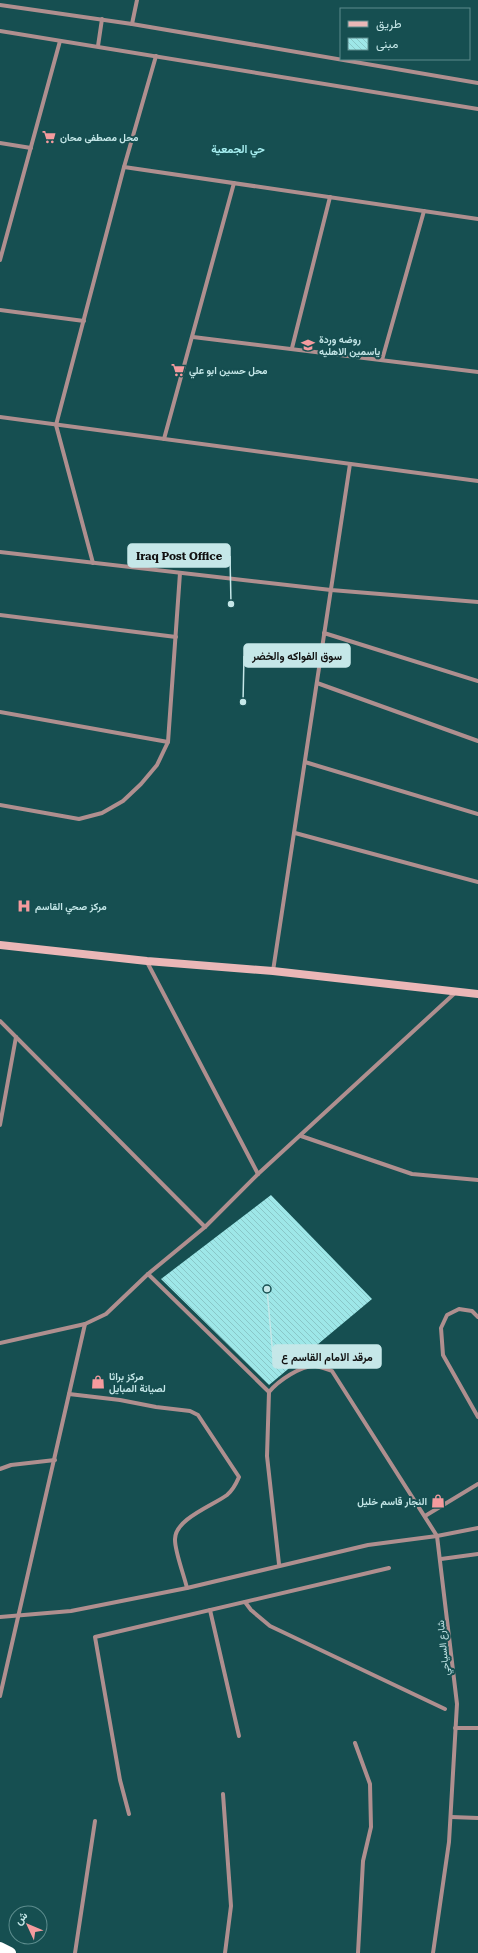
<svg xmlns="http://www.w3.org/2000/svg" width="478" height="1953" font-family="'Roboto Serif',Vazirmatn,serif">
  <style>
    .building { fill: url(#building-back-hatch) }
    .lines { fill: none; stroke-linecap: round; stroke-linejoin: round }
    .street { stroke: #af8f8f; stroke-width: 4 }
    .secondary { stroke: #eab7b7; stroke-width: 8 }
    .highway { stroke: #fff; stroke-width: 12 }
    .labels { text-anchor: middle; dominant-baseline: central; stroke-width: 4; stroke-linejoin: round; paint-order: stroke }
    .poi-label { font-size: 10px; font-weight: bold; fill: #c5e7e8; stroke: #164f51; text-anchor: start }
    .street-label { font-size: 10px; fill: #c5e7e8; stroke: #164f51 }
    .neighbourhood-label { font-size: 11px; font-weight: bold; fill: #a7eff1; stroke: #164f51 }
    .leader { fill: none; stroke: #c5e7e8; stroke-width: 1.5 }
    .callout-dot { fill: #c5e7e8; stroke: #164f51; stroke-width: 1.5 }
    .callout { fill: #c5e7e8; stroke: #c5e7e8; stroke-width: 1.5 }
    .callout-label { font-size: 11px; text-anchor: middle; font-weight: bold; fill: #111 }
  </style>
  <defs>
    <pattern id="building-back-hatch" width="6" height="6" patternUnits="userSpaceOnUse"><rect width="6" height="6" fill="#9ee7e8"/><path d="M-1 5l2 2M0 0l6 6M5-1l2 2" fill="none" stroke="#8ac7c8"/></pattern>
  </defs>
  <rect width="100%" height="100%" fill="#164f51"/>
  <polygon class="building" points="271,1195 372,1299 269,1385 161,1279"/>
  <g class="lines">
    <g class="street">
      <polyline points="0,5 132,24 478,83"/>
      <polyline points="132,24 137,0"/>
      <polyline points="0,31 478,109"/>
      <polyline points="98,46 102,19"/>
      <polyline points="0,143 31,148"/>
      <polyline points="124,167 478,219"/>
      <polyline points="0,260 60,41"/>
      <polyline points="0,310 84,321"/>
      <polyline points="193,337 478,372"/>
      <polyline points="292,348 330,197"/>
      <polyline points="382,360 424,211"/>
      <polyline points="0,417 478,481"/>
      <polyline points="164,439 234,183"/>
      <polyline points="0,552 331,590 478,602"/>
      <polyline points="93,563 56,425 124,167 156,56"/>
      <polyline points="0,615 176,637"/>
      <polyline points="324,633 478,681"/>
      <polyline points="317,683 478,741"/>
      <polyline points="0,712 168,742"/>
      <polyline points="305,762 478,814"/>
      <polyline points="0,805 79,819 102,813 123,801 141,784 157,765 168,742 180,573"/>
      <polyline points="295,833 478,882"/>
      <polyline points="147,962 258,1174"/>
      <polyline points="273,971 350,464"/>
      <polyline points="0,1021 205,1227"/>
      <polyline points="0,1125 16,1037"/>
      <polyline points="301,1136 412,1174 478,1180"/>
      <polyline points="148,1274 269,1392"/>
      <polyline points="478,1317 472,1311 459,1309 447,1315 441,1328 443,1355 478,1417"/>
      <polyline points="0,1343 85,1324 106,1314 148,1274 205,1227 258,1174 456,992"/>
      <path d="M69,1394L120,1400L156,1407L190,1411L198,1415L239,1477C236,1484 233,1490 227,1495C214,1505 174,1519 175,1540C175,1552 184,1575 187,1588"/>
      <polyline points="0,1469 11,1465 55,1460"/>
      <polyline points="425,1516 478,1484"/>
      <polyline points="441,1559 478,1554"/>
      <path d="M279,1564L267,1456L269,1392C278,1381 301,1365 316,1366C321,1367 327,1369 332,1371L437,1536L457,1704L449,1842L433,1953"/>
      <polyline points="245,1602 251,1610 270,1626 445,1709"/>
      <polyline points="210,1610 239,1736"/>
      <polyline points="0,1617 71,1611 187,1588 368,1545 437,1536 478,1528"/>
      <polyline points="0,1696 85,1324"/>
      <polyline points="455,1728 478,1728"/>
      <polyline points="355,1743 370,1784 371,1827 363,1861 358,1953"/>
      <polyline points="223,1794 231,1906 225,1953"/>
      <polyline points="129,1814 120,1780 95,1637 389,1568"/>
      <polyline points="451,1817 478,1818"/>
      <polyline points="75,1953 95,1821"/>
    </g>
    <polyline class="secondary" points="0,945 147,961 273,971 478,994"/>
    <polyline class="highway" points="0,1948 10,1953"/>
  </g>
  <defs>
    <g id="supermarket-bare" transform="scale(1.08)"><path d="M-6-5.5h2.5l.6 2H6L4.5 2H-2.5L-4.4-4H-6ZM-1.5 3.2a1.3 1.3 0 1 0 .1 0ZM3 3.2a1.3 1.3 0 1 0 .1 0Z" fill="#f59b9e" stroke="#164f51" stroke-width="2.5" paint-order="stroke"/></g>
    <g id="school-bare" transform="scale(1.08)"><path d="M0-5L7-2L0 1L-7-2ZM-4 1L0 2.5L4 1V4Q0 6-4 4Z" fill="#f59b9e" stroke="#164f51" stroke-width="2.5" paint-order="stroke"/></g>
    <g id="hospital-bare" transform="scale(1.08)"><path d="M-5-5h3v3.5h4V-5h3V5h-3V1.5h-4V5h-3Z" fill="#f59b9e" stroke="#164f51" stroke-width="2.5" paint-order="stroke"/></g>
    <g id="shop-bare" transform="scale(1.08)"><path d="M-5-2.5h2.3a2.7 3.5 0 0 1 5.4 0H5L5.5 6h-11ZM-1.5-2.5h3a1.5 2.3 0 0 0-3 0Z" fill="#f59b9e" stroke="#164f51" stroke-width="2.5" paint-order="stroke"/></g>
  </defs>
  <g fill-rule="evenodd">
    <use href="#supermarket-bare" x="49" y="137"/>
    <use href="#school-bare" x="308" y="345"/>
    <use href="#supermarket-bare" x="178" y="370"/>
    <use href="#hospital-bare" x="24" y="906"/>
    <use href="#shop-bare" x="98" y="1382"/>
    <use href="#shop-bare" x="438" y="1501"/>
  </g>
  <g class="labels">
    <g class="poi-label">
      <text x="60" y="137">محل مصطفى محان</text>
      <text x="319" y="339">روضه وردة<tspan x="319" dy="12">ياسمين الاهليه</tspan></text>
      <text x="189" y="370">محل حسين ابو علي</text>
      <text x="35" y="906">مركز صحي القاسم</text>
      <text x="109" y="1376">مركز براثا<tspan x="109" dy="12">لصيانة المبايل</tspan></text>
      <text x="427" y="1501" text-anchor="end">النجار قاسم خليل</text>
    </g>
    <g class="street-label">
      <text transform="translate(443 1648) rotate(-96)">شارع السياحي</text>
    </g>
    <g class="neighbourhood-label">
      <text x="238" y="149">حي الجمعية</text>
    </g>
  </g>
  <path class="leader" d="M231 604L230 556M243 702L244 656M267 1289L273 1357"/>
  <g class="callout-dot">
    <circle cx="231" cy="604" r="4"/>
    <circle cx="243" cy="702" r="4"/>
    <circle cx="267" cy="1289" r="4"/>
  </g>
  <g class="callout">
    <rect x="128" y="544" width="102" height="23" rx="4"/>
    <rect x="244" y="644" width="106" height="23" rx="4"/>
    <rect x="273" y="1345" width="108" height="23" rx="4"/>
  </g>
  <g class="callout-label">
    <text x="179" y="560">Iraq Post Office</text>
    <text x="297" y="660">سوق الفواكه والخضر</text>
    <text x="327" y="1361">مرقد الامام القاسم ع</text>
  </g>
  <rect x="340" y="8" width="130" height="52" fill="#164f51" stroke="#5c8c8d"/>
  <rect x="348" y="21" width="20" height="6" fill="#eab7b7" stroke="#5c8c8d"/>
  <text x="376" y="28" font-size="12" fill="#c5e7e8">طريق</text>
  <rect x="348" y="38" width="20" height="12" fill="url(#building-back-hatch)" stroke="#5c8c8d"/>
  <text x="376" y="48" font-size="12" fill="#c5e7e8">مبنى</text>
  <g transform="translate(28 1925) rotate(314)"><circle r="19" fill="#164f51" stroke="#5c8c8d"/>
  <path d="M0-3L7 15L0 10L-7 15Z" fill="#f59b9e"/>
  <text y="-6" font-size="11" font-weight="bold" text-anchor="middle" fill="#c5e7e8">ش</text>
  </g>
</svg>
